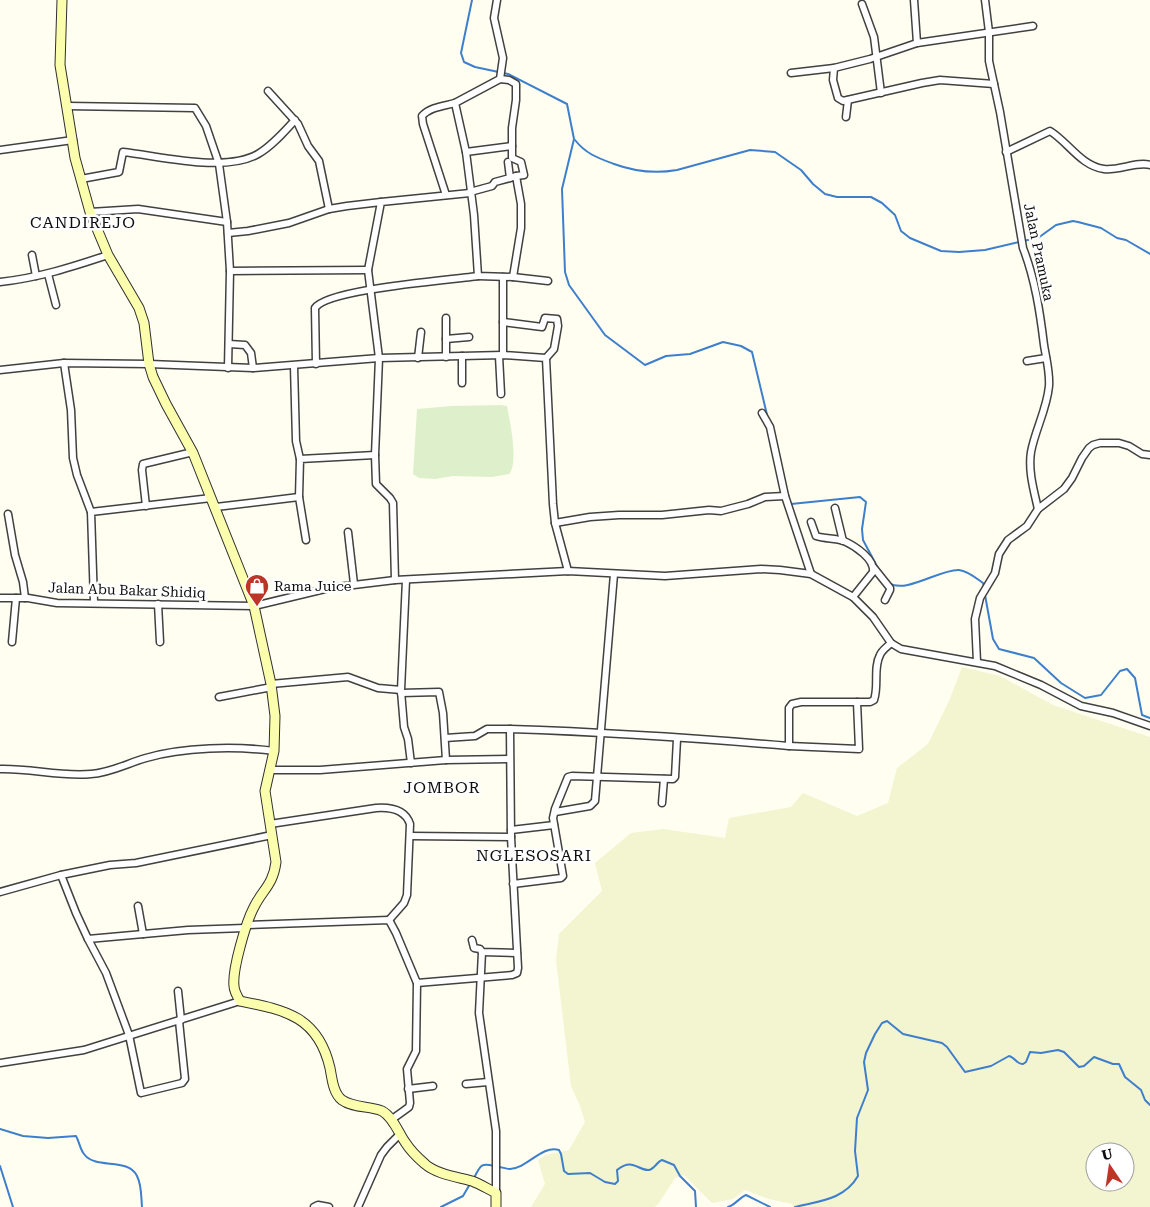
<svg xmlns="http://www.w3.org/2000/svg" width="1150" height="1207" font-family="'Roboto Serif',serif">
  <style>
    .farmland { fill: #f3f4d0; fill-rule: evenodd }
    .pitch { fill: #def0cb }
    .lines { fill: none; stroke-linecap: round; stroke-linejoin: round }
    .stream { stroke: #3d7fcc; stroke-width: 2 }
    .street-casing { stroke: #414141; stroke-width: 9 }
    .secondary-casing { stroke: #303030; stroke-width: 11 }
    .street { stroke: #fff; stroke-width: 6 }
    .secondary { stroke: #fbfeac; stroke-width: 9 }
    .labels { text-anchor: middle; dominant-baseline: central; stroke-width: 5; stroke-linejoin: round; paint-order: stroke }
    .street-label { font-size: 14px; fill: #0e0e0e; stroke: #fff }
    .poi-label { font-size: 14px; fill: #0e0e0e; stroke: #fff; text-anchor: start }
    .quarter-label { font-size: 16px; letter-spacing: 1px; fill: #0e0e0e; stroke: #fff }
  </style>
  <rect width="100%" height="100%" fill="#fffef0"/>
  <path class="farmland" d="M962,667L1000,676L1053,705L1150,737V1207H793L792,1204L769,1199L745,1190L733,1199L712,1203L684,1175L675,1178L659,1203L655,1207H531L545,1184L538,1160L546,1155L569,1150L585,1122L580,1106L571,1086L556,960L559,934L602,891L595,863L631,833L663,829L725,838L729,818L791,807L803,793L857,816L888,803L897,768L928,744L949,701ZM1095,1152H1125V1182H1095Z"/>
  <path class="pitch" d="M501,405L507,406C510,422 519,463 509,474L492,477L453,476L435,479L419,478L413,474L417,409L451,406Z"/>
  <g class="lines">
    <g class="stream">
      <polyline points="472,0 461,53 464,62 475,67 508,74 567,104 574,139 562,189 565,272 569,285 605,335 645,365 666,356 690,354 723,342 741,346 752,352 768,419"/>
      <path d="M575,140C586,154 598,158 614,164C636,172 655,174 677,170L750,150L775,152L801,170L813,184L825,194L837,197H871L882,203L895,215L901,231L910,238L941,251L959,252L985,250L1032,239L1038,238L1056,225L1073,221L1078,222L1101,228L1117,238L1126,240L1150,254"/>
      <polyline points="791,504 860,497 866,502 862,529 863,540 879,570"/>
      <path d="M889,583C906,594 940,569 959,570C968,571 976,578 983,583L984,587"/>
      <polyline points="985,595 993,639 999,649 1034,658 1061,683 1085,698 1101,695 1120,671 1127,669 1135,678 1142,715 1150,718"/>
      <path d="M0,1129L23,1136L48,1138L76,1136C79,1141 80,1149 84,1154C95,1170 128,1157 137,1176C142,1186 141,1197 142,1207"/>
      <polyline points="0,1166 13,1207"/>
      <path d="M498,1167C502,1167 507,1169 510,1169C528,1168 541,1145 559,1150L561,1154L564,1171L568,1174L590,1173L605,1182L615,1184L618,1181L617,1170C633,1157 638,1171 649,1170C654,1169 657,1162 662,1160L674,1165L680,1176L695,1191L696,1207"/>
      <path d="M474,1178C480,1167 480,1162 494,1166"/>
      <polyline points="441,1207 463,1196 470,1184"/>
      <path d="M728,1207C735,1205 739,1198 746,1195L770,1207"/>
      <path d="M795,1207C819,1201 844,1200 858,1176L855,1151L857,1118L868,1090L864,1062L866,1053L875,1034L882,1023L887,1021L903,1034L942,1043L947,1047L965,1072L991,1066L1009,1056C1015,1057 1017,1065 1023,1064L1026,1062L1030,1052L1041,1053L1058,1050L1064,1052L1079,1067L1084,1066L1094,1057L1113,1064H1119L1125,1077L1141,1090L1145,1100L1150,1105"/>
    </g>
    <g class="street-casing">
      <g id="street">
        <polyline points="497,0 494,18 503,58 500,79 455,103 466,152 474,215 478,276 513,277 548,281"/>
        <polyline points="914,0 917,43"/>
        <path d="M985,0L989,32V61L1000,112L1023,248C1035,279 1040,312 1044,345C1046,358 1050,372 1049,386C1047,409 1035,430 1031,452C1028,471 1034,491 1038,509"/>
        <polyline points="862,4 874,37 881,93"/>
        <polyline points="791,73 834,68"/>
        <polyline points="500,79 509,80 516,84 516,100 512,128 512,158 521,162 524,175 516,176"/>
        <polyline points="994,84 940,80 922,83 843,101 838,98 833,80 834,68 870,59 917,43 1033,26"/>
        <polyline points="268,91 298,124 308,146 319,161 329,209"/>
        <polyline points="67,106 195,108 206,126 219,164 227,222 230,271 228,368"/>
        <polyline points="846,117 848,100"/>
        <polyline points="0,150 73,140"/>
        <polyline points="466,152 512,146"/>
        <path d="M1006,152L1050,131C1068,142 1081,166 1104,169C1118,171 1138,161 1150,165"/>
        <polyline points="508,162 510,178 516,176 521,204 521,228 513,277"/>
        <path d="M81,179L119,172L123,152C160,156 225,173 258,154C272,146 284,132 295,120"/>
        <polyline points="470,192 492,186 495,182 510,178"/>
        <path d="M446,195L423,124L422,116C430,107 444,106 455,103"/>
        <polyline points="90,212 138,209 227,222"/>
        <polyline points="228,233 248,231 289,223 329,209 347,206 381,202"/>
        <polyline points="32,255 36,276"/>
        <polyline points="230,271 368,270"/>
        <polyline points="48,274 56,305"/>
        <path d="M0,282C38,278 72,267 108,255"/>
        <polyline points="503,322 542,327 545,318 557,319 558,326 554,349 546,358"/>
        <polyline points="446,339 469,337"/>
        <polyline points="229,344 245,345 251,353 253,368"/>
        <polyline points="503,355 503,277"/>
        <polyline points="462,356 462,383"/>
        <polyline points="499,356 501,394"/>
        <polyline points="446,357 446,318"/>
        <polyline points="418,358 421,332"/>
        <polyline points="1027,361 1046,358"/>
        <polyline points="64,363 71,410 73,458 77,475 91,512"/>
        <path d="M316,364L315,308C327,289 451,280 478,276"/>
        <polyline points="294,366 296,441 300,459"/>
        <polyline points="0,370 64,363 149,364 253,368 379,358 503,355 546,358 553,504 555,523 568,571"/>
        <polyline points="762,413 770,427 785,496 811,574"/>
        <polyline points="375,455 376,484 390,498 393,503 395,580"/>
        <polyline points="146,506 142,470 143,464 193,452"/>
        <polyline points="216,507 299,497"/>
        <polyline points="835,508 843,541"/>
        <polyline points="8,514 15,555 23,582 25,598"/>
        <path d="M811,522L816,536C825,539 835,538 844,541C855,546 875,559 873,572L853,597"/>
        <polyline points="555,523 590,517 619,515 662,515 709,510 721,511 748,504 765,497 785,496"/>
        <polyline points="348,532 354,584"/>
        <polyline points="306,540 299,497 300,459 375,455 379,358 368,270 381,202 470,193"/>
        <polyline points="874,568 890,588 890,590 885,600"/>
        <polyline points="0,598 28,598 57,603 254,606 329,588 395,580 568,571 665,576 761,569 780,570 811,574 853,597 873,617 891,643 901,649 995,666 1041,685 1081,706 1113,713 1150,726"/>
        <polyline points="94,602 91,512 211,498"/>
        <polyline points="158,604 160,642"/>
        <polyline points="12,642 16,598"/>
        <polyline points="977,662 975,619 980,598 995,573 999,554 1008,540 1027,526 1038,509 1064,489 1072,478 1082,458 1089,448 1093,445 1100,443 1119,443 1129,446 1142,454 1150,455"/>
        <polyline points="271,684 348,677 378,688 401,690 406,580"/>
        <polyline points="401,691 404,727 408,739 411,763"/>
        <polyline points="401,693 439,692 443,713 446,760"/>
        <polyline points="219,697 272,687"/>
        <polyline points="445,738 475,736 487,729 510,729"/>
        <polyline points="789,746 859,749 857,702"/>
        <path d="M0,769C30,768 61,777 91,774C110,773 128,763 146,758C183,747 236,746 274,751"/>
        <polyline points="271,770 320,770 446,760 509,759"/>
        <polyline points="662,803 664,779"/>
        <polyline points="555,812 590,806 595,801 614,574"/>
        <path d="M270,824L376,808C390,807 405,809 410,824L407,895L404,903L389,920"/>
        <polyline points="511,830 554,825"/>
        <polyline points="410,836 511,837"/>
        <polyline points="513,884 561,878 563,876 553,818 555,809 568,777 572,776 673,779 675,777 677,739"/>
        <polyline points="0,892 61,875"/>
        <polyline points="138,906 143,934"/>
        <path d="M246,925L389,920L396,933L417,983L512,975L517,973L518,968L511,837L510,729C603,732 696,738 789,746V708L792,704L801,702H870L874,700C879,686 873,668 880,655C882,650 887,647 891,643"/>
        <polyline points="245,928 188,930 88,939 76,913 61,875 110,865 136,863 272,835"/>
        <polyline points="88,939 106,973 129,1035 141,1093 182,1083 185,1079 179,1021"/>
        <polyline points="472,940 474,948 480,949 482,952 517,953"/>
        <polyline points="482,952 479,1013 496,1131 496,1193"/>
        <polyline points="178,991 181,1020"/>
        <polyline points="0,1063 84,1050 240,1001"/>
        <polyline points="466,1084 488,1082"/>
        <polyline points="408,1089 433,1086"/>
        <polyline points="391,1120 409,1107 410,1103 407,1069 416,1051 417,983"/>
        <polyline points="314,1207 318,1205 329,1207"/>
        <polyline points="358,1207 381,1155 387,1147 400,1134"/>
      </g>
    </g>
    <g class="secondary-casing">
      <path id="secondary" d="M62,0L60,65L75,158L90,212L108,255L139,308L144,323L149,364L153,377L166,404L193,453L254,606L271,684L275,716L274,751L265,791L276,862C273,885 263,889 254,907C246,922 232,970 234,986C234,991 237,996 240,1001C285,1010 318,1016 330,1068C332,1078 333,1093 342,1100C353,1108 370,1106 382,1111C393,1117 398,1132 405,1142C410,1150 418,1158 425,1164C436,1174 458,1177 472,1181C480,1184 488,1189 496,1193V1207"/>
    </g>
    <use href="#street" class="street"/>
    <use href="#secondary" class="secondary"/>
  </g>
  <defs>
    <g id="shop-pin" transform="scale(1.25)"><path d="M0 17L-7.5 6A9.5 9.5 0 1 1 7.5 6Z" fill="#bd3527" stroke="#fff"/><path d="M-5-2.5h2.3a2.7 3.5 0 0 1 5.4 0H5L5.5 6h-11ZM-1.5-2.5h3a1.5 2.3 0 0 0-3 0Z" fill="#fff"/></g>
  </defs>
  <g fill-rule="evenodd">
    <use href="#shop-pin" x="257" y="586"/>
  </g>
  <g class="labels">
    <g class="street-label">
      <text transform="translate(1039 252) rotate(78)">Jalan Pramuka</text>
      <text transform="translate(127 590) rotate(2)">Jalan Abu Bakar Shidiq</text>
    </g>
    <g class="poi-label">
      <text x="274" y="586">Rama Juice</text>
    </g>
    <g class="quarter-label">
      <text x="83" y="222">CANDIREJO</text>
      <text x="442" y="787">JOMBOR</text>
      <text x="534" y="855">NGLESOSARI</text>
    </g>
  </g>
  <g transform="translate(1110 1167) rotate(347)"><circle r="24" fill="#ffffff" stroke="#9f9f9f"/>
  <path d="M0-4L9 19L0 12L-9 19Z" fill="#bd3527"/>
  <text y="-8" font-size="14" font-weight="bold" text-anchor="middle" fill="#0e0e0e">U</text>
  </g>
</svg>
